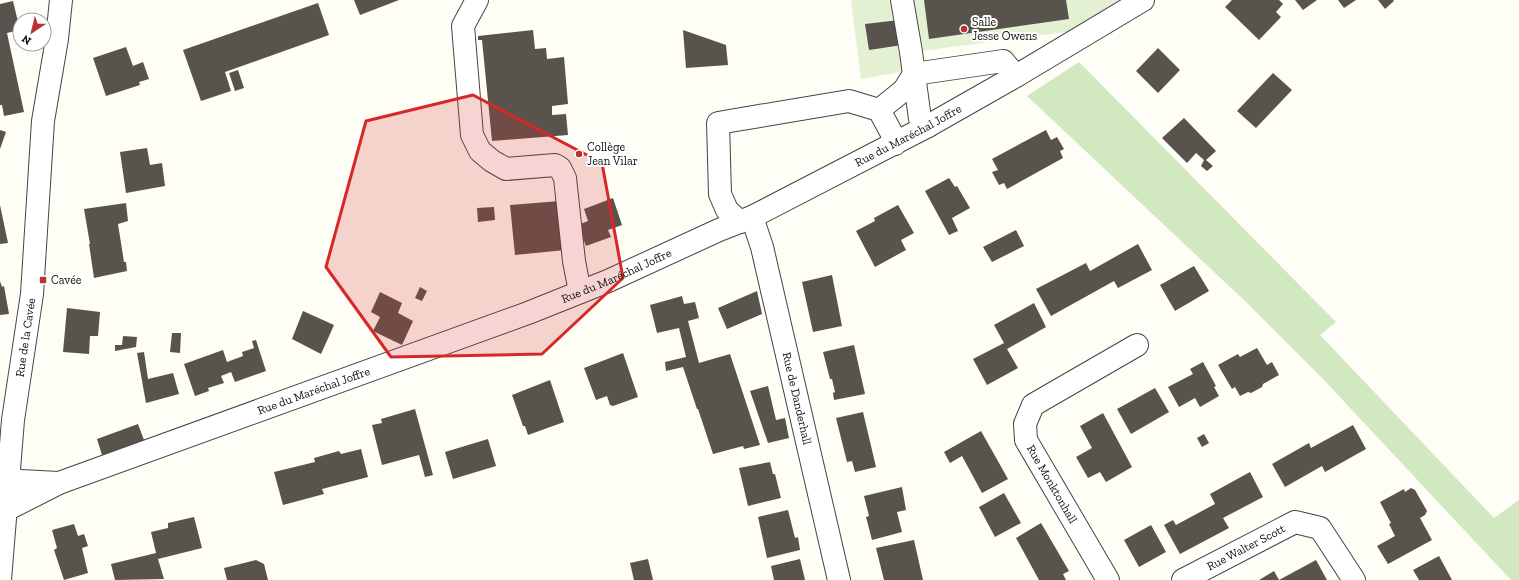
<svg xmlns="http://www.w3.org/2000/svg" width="1519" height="580" font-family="'Zilla Slab',serif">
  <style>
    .green { fill: #d2e8c0 }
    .pitch { fill: #e3f0d1 }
    .building { fill: #59534e }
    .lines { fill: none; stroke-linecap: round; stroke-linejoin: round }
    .minor-casing { stroke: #444; stroke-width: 24 }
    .minor { stroke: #fff; stroke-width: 22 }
    .marked { fill: #d62828; fill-opacity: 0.2; stroke: #d62828; stroke-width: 3; stroke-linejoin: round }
    .poi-dot { fill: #b93231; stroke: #fff; stroke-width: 1.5 }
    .labels { text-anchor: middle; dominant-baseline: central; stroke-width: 4; stroke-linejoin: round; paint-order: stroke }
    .poi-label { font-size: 12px; fill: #111; stroke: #fff; text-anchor: start }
    .street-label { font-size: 12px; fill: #111; stroke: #fff }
  </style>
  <rect width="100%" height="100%" fill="#fefdf6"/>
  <polygon class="green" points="1079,62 1336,322 1320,335 1494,518 1519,500 1519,580 1511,580 1322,378 1247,303 1027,96"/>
  <polygon class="pitch" points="851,0 1123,0 1074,31 905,53 906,66 900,72 861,79"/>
  <g class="building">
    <polygon points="354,0 399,0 360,15"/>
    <polygon points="924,0 1066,0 1069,19 929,39"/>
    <polygon points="1232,0 1279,0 1283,4 1276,12 1281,17 1259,40 1225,7"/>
    <polygon points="1295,0 1317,0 1303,10"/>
    <polygon points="1338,0 1356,0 1344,8"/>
    <polygon points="1378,0 1393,0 1394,1 1385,9"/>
    <polygon points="13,1 20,30 7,33 24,112 4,116 2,105 0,105 0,4"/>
    <polygon points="318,3 329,35 225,72 231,91 201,101 183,50"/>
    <polygon points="899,20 902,45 869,50 865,24"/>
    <polygon points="533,30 535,49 546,48 547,59 564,57 568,104 552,106 552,115 566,114 568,135 492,141 482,40 478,40 478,36"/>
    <polygon points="683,30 726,45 728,65 686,68"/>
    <polygon points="126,47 133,66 143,62 149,79 139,82 140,85 106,96 93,58"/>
    <polygon points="1158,48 1180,70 1158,93 1136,71"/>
    <polygon points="238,70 244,88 235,91 229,73"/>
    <polygon points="1273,73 1292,90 1256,128 1237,111"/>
    <polygon points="1184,118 1216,151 1206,160 1213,166 1207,171 1201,166 1204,160 1196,153 1187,163 1162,138"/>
    <polygon points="0,130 6,132 0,149"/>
    <polygon points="1046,130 1051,140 1057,137 1064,149 1060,151 1063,158 1007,189 1004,183 999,185 992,172 998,170 992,159"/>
    <polygon points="147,148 150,165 162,163 165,186 126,193 120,152"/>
    <polygon points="949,178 955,187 957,186 970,208 952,218 958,231 949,235 925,191"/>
    <polygon points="613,198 622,225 608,230 611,237 586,246 578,225 588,221 584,209"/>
    <polygon points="560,201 565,250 515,255 510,205"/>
    <polygon points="126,203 128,221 118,224 124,262 126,262 127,271 94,278 89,244 90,244 84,209"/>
    <polygon points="0,205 8,243 0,244"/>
    <polygon points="898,205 914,233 901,240 906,250 875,267 856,231 875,221 874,218"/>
    <polygon points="494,207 495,220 478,222 477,208"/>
    <polygon points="1016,230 1024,246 992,262 983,247"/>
    <polygon points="1138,244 1152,270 1118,288 1114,281 1051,316 1036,289 1086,263 1090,271"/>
    <polygon points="1194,266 1209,291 1175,311 1160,285"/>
    <polygon points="832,275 842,326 813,332 802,282"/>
    <polygon points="0,281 2,287 4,286 9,314 0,315"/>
    <polygon points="420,287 427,291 422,301 415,298"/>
    <polygon points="757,291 762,314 727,329 718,308"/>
    <polygon points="380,292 402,303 398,313 413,321 402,345 373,331 380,317 371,312"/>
    <polygon points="682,296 684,304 695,302 699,318 688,321 699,363 730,354 760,445 744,449 743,446 713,454 698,409 697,409 683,367 666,371 665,362 686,357 679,328 657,333 650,305"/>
    <polygon points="1034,303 1046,327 1007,349 1018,368 987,385 973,359 1004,343 994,325"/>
    <polygon points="67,308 100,312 98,336 90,336 89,354 63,352"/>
    <polygon points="303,311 334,325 321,354 292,339"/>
    <polygon points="172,333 181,333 180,353 170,352"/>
    <polygon points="123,336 137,337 136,347 115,351 115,345 122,345"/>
    <polygon points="256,340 266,371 235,382 231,372 221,376 224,383 208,388 209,391 195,396 184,364 223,350 227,362 243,356 242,352 254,348 252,341"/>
    <polygon points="854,345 865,394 834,400 833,393 835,392 832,379 830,379 823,352"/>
    <polygon points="1257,348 1267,365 1272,362 1279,375 1263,384 1262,387 1251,393 1248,392 1240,396 1235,387 1232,389 1218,365 1238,354 1240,357"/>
    <polygon points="144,352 148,379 173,373 179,394 146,403 137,353"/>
    <polygon points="623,353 638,397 613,406 610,405 607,396 596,400 584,368"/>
    <polygon points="1203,362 1216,386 1214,387 1219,396 1200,407 1195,398 1179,407 1168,387 1193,374 1190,369"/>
    <polygon points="550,380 564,422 528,435 525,426 523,426 512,395"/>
    <polygon points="768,386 776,420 785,418 789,438 768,443 750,391"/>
    <polygon points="1155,388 1169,412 1131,434 1117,409"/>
    <polygon points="415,409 433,475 425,477 419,455 382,465 372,425 382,423 381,419"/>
    <polygon points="863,412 876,467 855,472 852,461 847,462 836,418"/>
    <polygon points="1103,413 1132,467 1106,482 1100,472 1088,478 1076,457 1092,448 1080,426"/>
    <polygon points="138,424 144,440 102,455 97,439"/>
    <polygon points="1353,425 1366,449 1325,472 1322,466 1285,487 1272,464 1309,443 1311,448"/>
    <polygon points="981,431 1008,479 982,493 962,456 950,463 944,452"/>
    <polygon points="1204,434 1209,443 1202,447 1197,438"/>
    <polygon points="488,439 496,466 453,479 445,452"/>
    <polygon points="361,449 368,477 322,489 324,494 283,505 274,472 315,462 314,458 339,451 341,454"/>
    <polygon points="770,462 773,474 775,474 781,498 748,506 739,468"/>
    <polygon points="1250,472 1263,497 1223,518 1229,528 1180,554 1164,525 1173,520 1176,525 1215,504 1210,494"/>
    <polygon points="902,487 906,510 897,512 902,532 872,540 866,517 869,516 864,496"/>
    <polygon points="1411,488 1415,490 1427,511 1425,515 1420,518 1432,540 1388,564 1377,546 1395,536 1389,524 1391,523 1380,502 1404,489 1405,492"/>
    <polygon points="1004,493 1021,523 995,537 979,507"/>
    <polygon points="788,510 795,538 798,537 800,550 767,558 758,517"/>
    <polygon points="194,517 202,548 158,559 164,579 115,580 111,564 156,553 151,532 168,528 168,523"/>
    <polygon points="1041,523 1069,571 1063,574 1066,580 1039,580 1016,538"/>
    <polygon points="74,524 78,536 84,534 88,546 82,548 88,573 64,580 54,550 57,548 52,530"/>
    <polygon points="1151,525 1166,552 1139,567 1124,540"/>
    <polygon points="914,540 923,580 884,580 876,548"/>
    <polygon points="1439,556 1452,580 1419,580 1413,570"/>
    <polygon points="648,559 653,580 634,580 630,563"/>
    <polygon points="800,559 805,580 774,580 771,566"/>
    <polygon points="256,560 264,564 268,580 227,580 224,568"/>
    <polygon points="1316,560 1327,580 1279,580"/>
    <polygon points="1274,571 1279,580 1259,580"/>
  </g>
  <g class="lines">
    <g class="minor-casing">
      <g id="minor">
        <polyline points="477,0 463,26 472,135 480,151 492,161 506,169 555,165 560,168 565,178 574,261 580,292"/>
        <polyline points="902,0 911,52 920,119 928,126"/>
        <polyline points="879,110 904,90 914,74 1003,61 1016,76"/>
        <path id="s1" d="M752,217L762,247L839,580"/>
        <polyline points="740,222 727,210 720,194 718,123 849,101 879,110 891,132 895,144"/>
        <polyline points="8,478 20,481 59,483"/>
        <path id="s2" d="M0,513L59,483L528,313L608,281L719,230L752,217L928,126L1016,76L1143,0"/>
        <path id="s3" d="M0,580L13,420L32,294L43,121L57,39L61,0"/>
        <polyline points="1108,580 1026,440 1025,424 1033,405 1137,345"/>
        <path id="s4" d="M1183,580L1295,522L1320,528L1354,580"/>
      </g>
    </g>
    <use href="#minor" class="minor"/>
  </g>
  <path class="marked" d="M473,95L602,163L623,278L542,354L391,357L326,267L366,121Z"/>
  <g class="poi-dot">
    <circle cx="964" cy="29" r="4"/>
    <circle cx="579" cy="154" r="4"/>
    <rect x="39" y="276" width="8" height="8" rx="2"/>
  </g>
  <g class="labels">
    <g class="poi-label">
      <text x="972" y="22">Salle<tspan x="972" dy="14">Jesse Owens</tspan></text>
      <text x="587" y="147">Collège<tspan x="587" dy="14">Jean Vilar</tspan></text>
      <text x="51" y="280">Cavée</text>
    </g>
    <g class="street-label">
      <text stroke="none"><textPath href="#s2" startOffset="985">Rue du Maréchal Joffre</textPath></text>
      <text stroke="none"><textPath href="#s2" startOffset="661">Rue du Maréchal Joffre</textPath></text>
      <text stroke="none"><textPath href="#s3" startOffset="244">Rue de la Cavée</textPath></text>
      <text stroke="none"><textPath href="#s2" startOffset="337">Rue du Maréchal Joffre</textPath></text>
      <text stroke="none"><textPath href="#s1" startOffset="187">Rue de Danderhall</textPath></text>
      <text transform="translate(1052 484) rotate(60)">Rue Monktonhall</text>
      <text stroke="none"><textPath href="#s4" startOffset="71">Rue Walter Scott</textPath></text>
    </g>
  </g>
  <g transform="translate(32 32) rotate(215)"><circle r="19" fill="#ffffff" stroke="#a0a0a0"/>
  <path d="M0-3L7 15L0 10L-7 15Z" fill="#b93231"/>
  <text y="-6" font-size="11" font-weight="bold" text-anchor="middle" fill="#111111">N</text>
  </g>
</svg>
